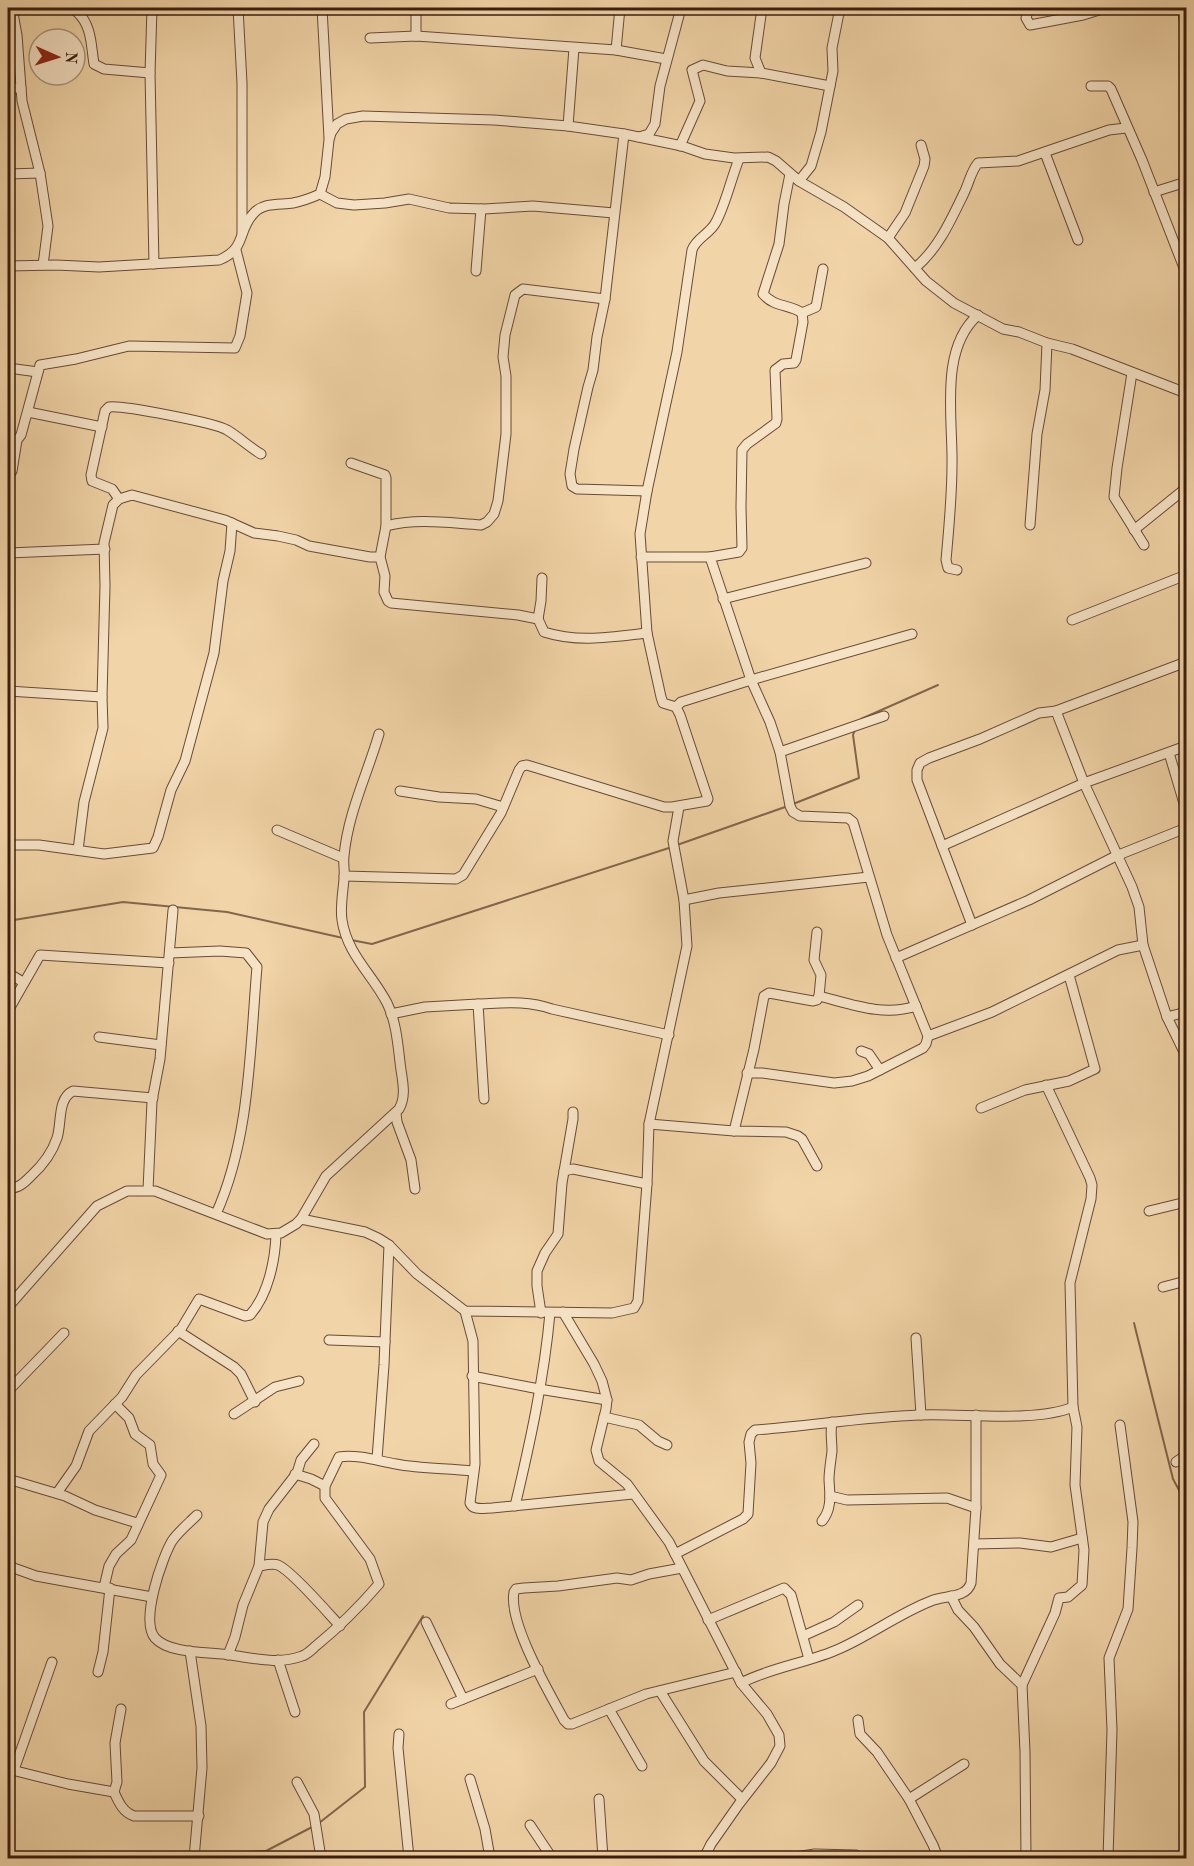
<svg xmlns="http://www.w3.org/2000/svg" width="1194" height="1866" font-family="'Old Standard TT',serif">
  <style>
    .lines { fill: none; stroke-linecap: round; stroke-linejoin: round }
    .stream { stroke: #83664c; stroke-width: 2 }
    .street-casing { stroke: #684b36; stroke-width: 11 }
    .street { stroke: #f6e3c6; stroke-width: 9 }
  </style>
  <rect width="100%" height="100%" fill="#f1d4a7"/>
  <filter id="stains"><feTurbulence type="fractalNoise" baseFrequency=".00333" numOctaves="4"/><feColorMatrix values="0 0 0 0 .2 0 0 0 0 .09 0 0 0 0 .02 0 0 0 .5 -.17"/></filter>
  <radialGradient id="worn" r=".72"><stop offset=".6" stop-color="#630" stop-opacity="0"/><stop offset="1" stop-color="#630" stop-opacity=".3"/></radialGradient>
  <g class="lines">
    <g class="stream">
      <polyline points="859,722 861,719 938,685"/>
      <polyline points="793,804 859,778 853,735 855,730"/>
      <polyline points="677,845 788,806"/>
      <polyline points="8,921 123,902 227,912 343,938"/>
      <polyline points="351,940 372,944 672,847"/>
      <polyline points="1134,1323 1173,1479 1186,1503"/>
      <polyline points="319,1823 365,1787 364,1712 423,1616"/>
      <polyline points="197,1854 266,1851 314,1826"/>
      <polyline points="169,1858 191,1855"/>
    </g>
    <g class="street-casing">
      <g id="street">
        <polyline points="12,8 17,35 22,101 40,173 48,226 43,265"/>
        <polyline points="152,8 150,73 154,264"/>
        <polyline points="238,8 242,83 242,233"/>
        <polyline points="322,8 329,138"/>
        <polyline points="1029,8 1026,18 1030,25 1083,15 1106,8"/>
        <polyline points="1182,8 1186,29"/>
        <path d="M77,12C92,25 91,46 94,64L104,69L150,73"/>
        <polyline points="416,36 416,8"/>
        <polyline points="370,38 416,36 616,50 666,59"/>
        <polyline points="616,50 620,8"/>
        <polyline points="761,73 755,58 762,8"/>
        <polyline points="1091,86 1108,86 1111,89 1142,160 1186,273"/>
        <polyline points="8,88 21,88"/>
        <polyline points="568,126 574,48"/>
        <polyline points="624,134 605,299 597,337 593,370 588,387 574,449 570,474 572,486 577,489 647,491"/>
        <polyline points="639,137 649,134 655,124 660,86 681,8"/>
        <polyline points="680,146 700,101 692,70 703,65 727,71 761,73 830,86"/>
        <polyline points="1045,153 1078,240"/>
        <polyline points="8,174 40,173"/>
        <path d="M790,174L784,204L779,244L763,294C775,308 790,304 802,313"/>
        <polyline points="799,181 811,166 821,132 833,71 832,48 840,8"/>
        <polyline points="1154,192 1186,182"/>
        <polyline points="320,194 337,203 354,205 385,203 409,199 449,208 484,209 533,206 614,213"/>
        <polyline points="888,238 905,213 924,166 925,159 921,145"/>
        <path d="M8,266L56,265L99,267L219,260C247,249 237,230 254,213C264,202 280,205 293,203C303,201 311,198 320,194L325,177L329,140L331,133L337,124L346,119L363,116L494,120L568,126L624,134L682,146L705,154L734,158L768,157L776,161L799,181L844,207L888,238L926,281L954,303L1003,329L1019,332L1047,343L1072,349L1186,393"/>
        <path d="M915,268C938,249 951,220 964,193C969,183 971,171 978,163L1018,161L1109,130L1126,128"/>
        <polyline points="476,271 481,209"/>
        <polyline points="802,313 816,307 823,269"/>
        <polyline points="8,368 38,372"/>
        <polyline points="1132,373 1117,468 1114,497 1144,545"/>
        <polyline points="28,412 102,427"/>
        <polyline points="8,439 17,440 21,435 40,365 76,359 129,346 235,348 240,336 247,293 236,250"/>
        <polyline points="8,472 12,471 17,440"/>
        <path d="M119,499L112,489L92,481L91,475L105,411L109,407C122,405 216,423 227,430C239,437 249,447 261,454"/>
        <polyline points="1030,525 1037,434 1045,390 1047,343"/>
        <path d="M386,526C418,518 448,523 481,525L487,522L494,514L498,501L506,434V376L503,357L505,335L515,295L523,289L605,299"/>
        <polyline points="1134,530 1186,488"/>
        <polyline points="8,553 105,549"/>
        <polyline points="641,557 710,557"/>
        <path d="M957,570L948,568L946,560C949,528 952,496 952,464C953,418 939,349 978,315"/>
        <polyline points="723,599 866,563"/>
        <polyline points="538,619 541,601 542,578"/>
        <polyline points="1072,620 1186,575"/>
        <path d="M647,633L640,534L647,491L677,352L692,250C696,238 710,234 716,222C726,203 731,179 739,159"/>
        <polyline points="8,691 102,697"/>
        <polyline points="676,707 681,702 751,680 912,634"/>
        <polyline points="1056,711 1084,783 1132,887 1139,907 1143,945 1167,1017 1186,1056"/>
        <polyline points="780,752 884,716"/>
        <polyline points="1169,753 1186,810"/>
        <polyline points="400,791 439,797 476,799 503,807"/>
        <polyline points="277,830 343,858"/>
        <polyline points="8,845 39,845 104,854 153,848 158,837 171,790 185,761 214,653 223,581 230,551 232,523"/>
        <polyline points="942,846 1084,783 1186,746"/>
        <polyline points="78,850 84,802 103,728 102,697 105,586 104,543 113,505 119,499 132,495 225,520 254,533 278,536 296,540 309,546 370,557 380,557"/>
        <path d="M344,876L456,879L463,875L501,813L519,770L522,766L527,765L664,807H672L707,801L708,799L680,715L676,707L663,703L661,697L647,633C612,637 578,643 544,632L538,619L518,615L391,603L388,601L384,592L385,576L380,557L386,526V478L385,475L351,463"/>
        <polyline points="684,900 719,893 869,877"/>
        <polyline points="972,925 917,780 917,770 920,763 929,758 980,739 1039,713 1056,711 1186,662"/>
        <polyline points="817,932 814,960 821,975 819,996"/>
        <path d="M170,953L220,951L246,953L257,967C250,1048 250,1139 216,1214"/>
        <polyline points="896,958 1029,900 1116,856 1186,828"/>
        <polyline points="8,973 23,982"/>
        <path d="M478,1004C504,1003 527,1000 552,1009L669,1035"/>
        <polyline points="8,1011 40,955 169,963"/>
        <polyline points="391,1014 425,1007 478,1004 484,1099"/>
        <polyline points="1167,1017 1186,1012"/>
        <polyline points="928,1036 992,1012 1118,950 1143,945"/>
        <polyline points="99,1037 161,1045"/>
        <polyline points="861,1051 869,1054 880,1070"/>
        <polyline points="747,1073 762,1073 834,1083 852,1081 868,1076 923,1048 926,1044 928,1036 887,935 853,822 848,818 800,816 793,812 790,806 780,752 770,722 751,680 710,557 739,552 742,548 741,507 742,450 747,444 776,423 777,419 775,370 783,364 794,363 796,360 803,322 802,313"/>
        <polyline points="981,1108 1025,1090 1069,1081 1095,1069 1069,975"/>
        <polyline points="396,1113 397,1122 411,1160 415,1189"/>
        <polyline points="649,1124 734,1131 786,1132 798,1136 802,1139 817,1166"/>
        <path d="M734,1131L754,1049L764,996L769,993L813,1001L817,1000L819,996C851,1004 883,1017 916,1006"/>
        <polyline points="564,1171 573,1169 647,1184"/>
        <path d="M8,1188C18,1189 24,1183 31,1176C43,1165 52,1153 57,1138C62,1123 57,1099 73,1091L153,1098"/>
        <polyline points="148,1190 152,1101 160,1059 173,910"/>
        <polyline points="1149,1211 1186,1202"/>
        <polyline points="301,1219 365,1232 378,1238 389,1245 417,1274 465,1311 612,1313 634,1308 638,1301 647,1184 649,1124 687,946 684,900 673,841 679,807"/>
        <polyline points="1163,1287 1186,1281"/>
        <path d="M8,1307L97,1206L127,1191H155L267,1234L281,1233L296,1224L301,1219L326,1176L399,1109C406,1097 403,1083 401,1070C398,1048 397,1023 387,1003C372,974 347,954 342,920C340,907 343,892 344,879C345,871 343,864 344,856C348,813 367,775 379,734"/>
        <path d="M465,1311L473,1341L475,1464L470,1503C473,1511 484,1508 492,1508L633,1494"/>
        <polyline points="563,1312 594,1364 602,1381 607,1400 606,1409 596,1450 599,1461 627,1484 669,1542 741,1683 767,1714 779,1735 780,1746 771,1763 739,1804 711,1844 704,1858"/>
        <polyline points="541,1313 537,1286 537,1271 545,1253 558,1234 562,1183 573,1119 573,1112"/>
        <polyline points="178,1331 234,1367 241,1374 255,1402"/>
        <polyline points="916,1338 921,1415"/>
        <polyline points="329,1340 385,1342"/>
        <polyline points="472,1376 539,1389 607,1400"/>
        <polyline points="8,1391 64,1333"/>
        <polyline points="234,1414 275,1387 299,1381"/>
        <polyline points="604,1417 639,1425 658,1441 667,1445"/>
        <polyline points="377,1459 384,1365 389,1245"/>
        <polyline points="1176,1462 1186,1455"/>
        <polyline points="295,1474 311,1479 325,1486"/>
        <polyline points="8,1479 65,1496 95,1510 137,1523"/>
        <path d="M57,1493L76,1466L89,1431L122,1397L136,1375L181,1329L199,1299L245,1316L250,1315C268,1295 275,1261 276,1235"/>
        <polyline points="830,1496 847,1500 947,1498 976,1508"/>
        <path d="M515,1506C530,1443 544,1379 550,1313"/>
        <path d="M197,1515C189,1523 178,1532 172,1541C162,1558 140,1621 155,1638C169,1654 210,1652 230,1655C253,1658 279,1665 302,1656C308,1654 312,1649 317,1645C339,1627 360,1606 379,1584L370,1559L325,1498V1486L339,1457C358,1454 378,1461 396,1464C421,1469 448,1468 473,1471"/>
        <path d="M822,1521C832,1509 830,1495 829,1480C829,1470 831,1461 832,1451C832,1441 830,1432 832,1422"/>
        <polyline points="974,1544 1020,1543 1051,1547 1082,1538"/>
        <path d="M675,1554L743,1519L748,1514L751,1463L749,1442L751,1434L755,1430C809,1426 864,1417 919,1415C963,1413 1034,1423 1073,1407"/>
        <polyline points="8,1566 36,1576 152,1597"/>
        <path d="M259,1566C265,1565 273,1563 278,1565C291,1570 329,1614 340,1626"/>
        <path d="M682,1568L649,1574L631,1580L617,1578L558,1586L524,1588L516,1589L514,1592C508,1623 549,1692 564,1720L568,1724H572L646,1694L736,1672"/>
        <polyline points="104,1587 109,1566 116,1554 131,1540 161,1475 153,1464 150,1445 135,1434 129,1418 115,1404"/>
        <polyline points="951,1596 958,1610 974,1627 1000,1664 1022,1685 1025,1752 1026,1858"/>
        <polyline points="708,1620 784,1588 791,1595 809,1659"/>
        <polyline points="426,1622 463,1699"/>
        <polyline points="803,1636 834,1622 858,1605"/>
        <polyline points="190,1651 201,1726 202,1768 194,1858"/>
        <polyline points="228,1655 235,1637 243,1605 259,1566 263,1522 269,1509 297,1473 301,1460 314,1444"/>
        <polyline points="278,1660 295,1712"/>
        <polyline points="98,1672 103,1652 110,1588"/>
        <path d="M741,1683C774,1666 809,1663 841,1648C872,1634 900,1613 931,1601C944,1595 966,1599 971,1583L976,1508V1415"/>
        <polyline points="1022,1685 1055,1613 1059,1598 1068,1597 1082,1585 1084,1550 1075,1485 1077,1427 1073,1407 1070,1283 1091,1199 1092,1185 1090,1178 1046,1085"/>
        <polyline points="660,1691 704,1761 742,1799"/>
        <polyline points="451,1704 538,1669"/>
        <path d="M121,1709L115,1743L117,1782L114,1792C119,1803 123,1812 134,1816H199"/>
        <polyline points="609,1709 642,1766"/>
        <polyline points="858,1720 860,1734 877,1752 909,1799 933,1845 938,1858"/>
        <polyline points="399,1734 398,1748 409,1858"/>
        <polyline points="8,1769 68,1784 114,1792"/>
        <polyline points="14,1770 52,1662"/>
        <polyline points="470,1779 485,1829 490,1858"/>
        <polyline points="297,1782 314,1814 321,1858"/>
        <polyline points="599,1799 603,1858"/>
        <polyline points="909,1799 964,1764"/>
        <polyline points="530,1825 552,1858"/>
        <polyline points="724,1858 733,1858"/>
        <polyline points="788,1858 815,1854 856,1855 860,1858"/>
        <polyline points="1108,1858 1112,1730 1109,1658 1128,1609 1132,1548 1133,1522 1120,1425"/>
      </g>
    </g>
    <use href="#street" class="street"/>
  </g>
  <rect width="1194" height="1866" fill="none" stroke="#f1d4a7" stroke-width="30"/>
  <rect x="9" y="9" width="1176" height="1848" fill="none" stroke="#3a1d10" stroke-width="3"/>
  <rect x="15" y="15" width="1164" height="1836" fill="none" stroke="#3a1d10" stroke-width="1.5"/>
  <g transform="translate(57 57) rotate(93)"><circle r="28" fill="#f6e3c6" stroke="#ab947d" stroke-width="1.5"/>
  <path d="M0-4.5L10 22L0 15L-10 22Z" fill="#8f2418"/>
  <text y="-9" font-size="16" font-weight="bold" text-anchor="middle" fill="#3a1d10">N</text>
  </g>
  <rect width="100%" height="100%" filter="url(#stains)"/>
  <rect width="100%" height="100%" fill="url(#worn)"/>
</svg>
